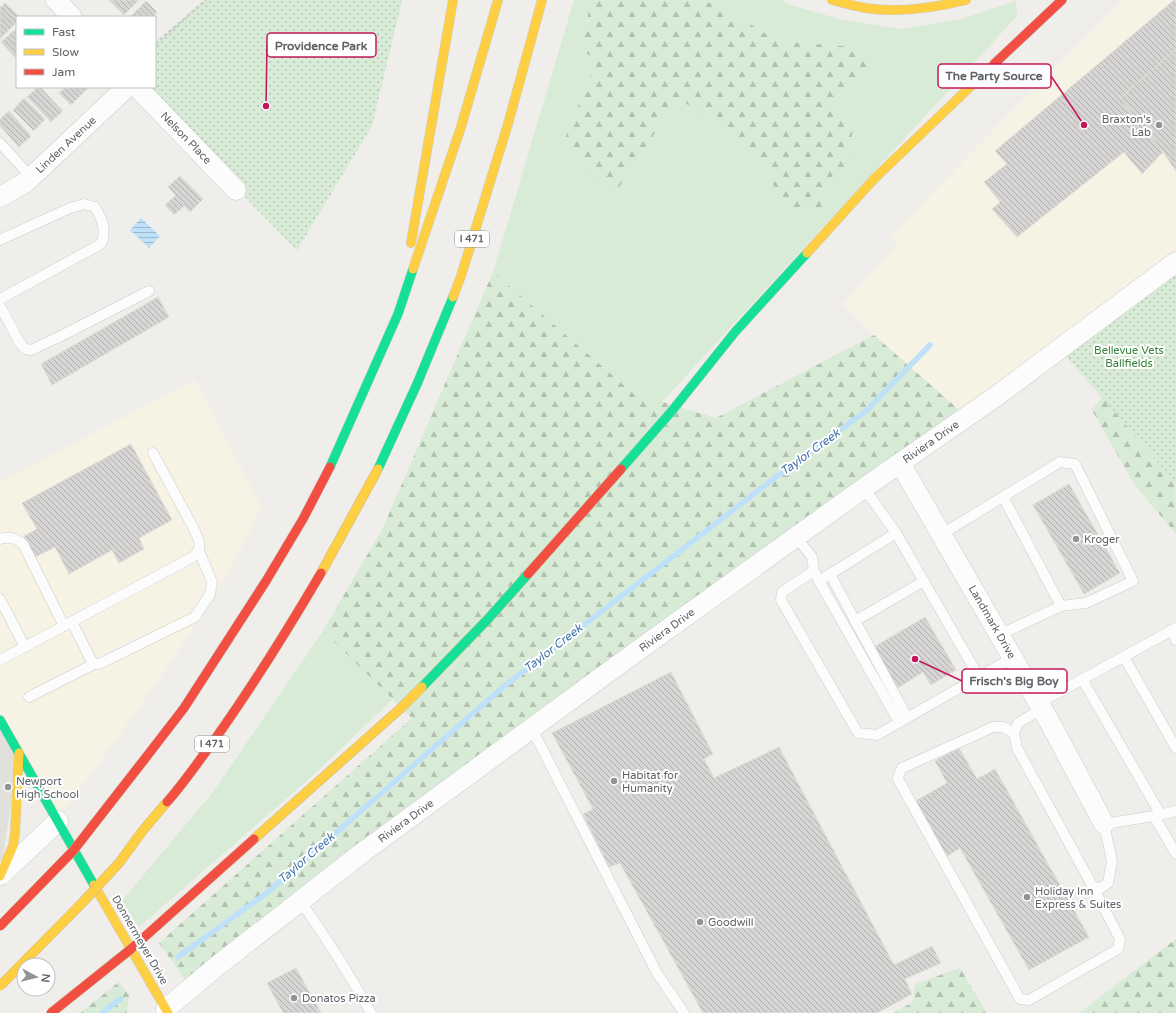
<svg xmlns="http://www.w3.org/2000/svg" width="1176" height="1013" font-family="'Varela Round',sans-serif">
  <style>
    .commercial { fill: #f7f3e4 }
    .education { fill: #e2e0da }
    .green { fill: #d8ebd6 }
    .forest { fill: url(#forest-firs) }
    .park { fill: url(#park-dots) }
    .water { fill: url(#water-rules) }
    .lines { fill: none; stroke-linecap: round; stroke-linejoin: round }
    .stream { stroke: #bfe0f9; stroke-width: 5.5 }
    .building { fill: url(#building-back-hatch); stroke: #deddd9 }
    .lane-casing { stroke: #cbcccc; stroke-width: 11 }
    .street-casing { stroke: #cbcccc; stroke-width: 21 }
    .fast-casing { stroke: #cacacb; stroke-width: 10 }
    .slow-casing { stroke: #cacacb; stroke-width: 10 }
    .jam-casing { stroke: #cacacb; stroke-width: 10 }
    .path { stroke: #cacfcc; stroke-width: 2.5; stroke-dasharray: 4 2; stroke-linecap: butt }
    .lane { stroke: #fdfcfc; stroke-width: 10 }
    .street { stroke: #fdfcfc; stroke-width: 20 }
    .fast { stroke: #16e098; stroke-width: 9 }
    .slow { stroke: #ffcf43; stroke-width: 9 }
    .jam { stroke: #f24e42; stroke-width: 9 }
    .fast-bridge-casing { stroke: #c8b996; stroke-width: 10; stroke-linecap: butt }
    .slow-bridge-casing { stroke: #c8b996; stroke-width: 10; stroke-linecap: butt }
    .jam-bridge-casing { stroke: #c8b996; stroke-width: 10; stroke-linecap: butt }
    .fast-bridge { stroke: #16e098; stroke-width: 9 }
    .slow-bridge { stroke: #ffcf43; stroke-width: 9 }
    .jam-bridge { stroke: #f24e42; stroke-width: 9 }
    .poi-dot { fill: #919496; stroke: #fff; stroke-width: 1.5 }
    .labels { text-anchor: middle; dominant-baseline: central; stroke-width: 4; stroke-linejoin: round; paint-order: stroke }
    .shield { fill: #fff; stroke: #8f9295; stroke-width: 1 }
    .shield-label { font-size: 10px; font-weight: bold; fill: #5f6368 }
    .poi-label { font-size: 11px; fill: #5f6368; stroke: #fff; text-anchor: start }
    .street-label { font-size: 11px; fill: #5f6368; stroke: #fff }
    .park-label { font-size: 11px; fill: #348238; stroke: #fff }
    .water-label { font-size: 12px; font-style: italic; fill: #4174aa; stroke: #fff }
    .leader { fill: none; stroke: #c2185b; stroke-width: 1.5 }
    .callout-dot { fill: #c2185b; stroke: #fff; stroke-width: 1.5 }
    .callout { fill: #fff; stroke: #c2185b; stroke-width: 1.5 }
    .callout-label { font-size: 12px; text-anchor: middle; font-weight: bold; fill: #5f6368 }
  </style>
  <defs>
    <pattern id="forest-firs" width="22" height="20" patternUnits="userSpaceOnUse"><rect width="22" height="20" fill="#d8ebd6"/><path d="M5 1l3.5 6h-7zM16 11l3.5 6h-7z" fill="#b2c2b1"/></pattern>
    <pattern id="park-dots" width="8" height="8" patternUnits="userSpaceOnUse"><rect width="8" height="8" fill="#d8ebd6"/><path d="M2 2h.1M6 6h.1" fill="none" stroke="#b2c2b1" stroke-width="1.8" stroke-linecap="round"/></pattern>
    <pattern id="water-rules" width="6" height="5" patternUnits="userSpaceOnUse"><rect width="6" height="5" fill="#bfe0f9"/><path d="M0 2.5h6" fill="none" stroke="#9eb9cd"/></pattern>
    <pattern id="building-back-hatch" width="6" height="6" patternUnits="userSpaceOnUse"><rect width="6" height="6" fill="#d6d5d3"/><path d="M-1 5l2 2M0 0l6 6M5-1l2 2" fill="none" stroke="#b1b0af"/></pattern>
  </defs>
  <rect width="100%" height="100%" fill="#efeeea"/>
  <g class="commercial">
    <polygon points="1123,0 1176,0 1176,262 967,417 874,335 843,304 898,246 891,236 1007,116"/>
    <polygon points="195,380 261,506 252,527 229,571 192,630 160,678 96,767 56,819 0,720 0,482"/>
  </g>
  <polygon class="education" points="0,720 19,753 0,876"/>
  <g class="green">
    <polygon points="574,0 590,0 583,52 597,59 614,195 678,98 753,151 792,214 821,208 829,178 853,129 832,100 874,67 855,47 777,41 728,10 702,0 781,0 790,5 843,20 902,29 961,19 1016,1 1017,16 662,402 633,393 493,272"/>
    <polygon points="323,631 393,699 310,778 139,927 121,902 213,792"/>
  </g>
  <g class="forest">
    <polygon points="590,0 702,0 728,10 777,41 856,47 875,66 832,100 853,129 847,170 829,178 821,208 791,214 753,151 678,98 614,195 562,146 597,59 583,52"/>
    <polygon points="493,272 633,393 716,418 874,335 967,417 191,988 159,943 412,718 323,631 383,528"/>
    <polygon points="1174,309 1176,534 1134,484 1092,410"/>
    <polygon points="1176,939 1176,1013 1079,1013"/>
    <polygon points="960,968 987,1013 893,1013 913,1002 915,984"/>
    <polygon points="119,982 129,996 127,1013 80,1013"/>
  </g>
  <g class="park">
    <polygon points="206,0 402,0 372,126 297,250 137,87 155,87 155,44"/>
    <polygon points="1176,262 1176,483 1060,349"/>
  </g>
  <polygon class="water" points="141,218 160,236 149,248 130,230"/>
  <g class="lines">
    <g class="stream">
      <polyline points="178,957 268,892 502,688 780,474 866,411 930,345"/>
      <polyline points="102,1013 120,999"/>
    </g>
  </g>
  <g class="building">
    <polygon points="109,0 139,0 124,15"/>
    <polygon points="1174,0 1176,0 1176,49 1120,98 1163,152 1142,174 1124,152 1017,237 992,209 1000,202 984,182 1007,164 995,151"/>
    <polygon points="146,1 157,12 153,17 130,17"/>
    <polygon points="5,3 20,17 17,17 17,22 0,39 0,8"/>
    <polygon points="17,28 17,57 16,58 1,42"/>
    <polygon points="1176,49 1176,171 1163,152 1120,98"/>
    <polygon points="38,87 40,87 63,111 51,122 27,97"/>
    <polygon points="66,87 89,87 71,105 59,93"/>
    <polygon points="24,98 45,119 34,131 13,110"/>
    <polygon points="9,111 31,136 19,147 0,126 0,119"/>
    <polygon points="180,176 203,199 190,212 184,206 174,215 165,205 176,195 168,187"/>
    <polygon points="158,297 169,317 52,385 41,364"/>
    <polygon points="131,444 172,520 139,538 144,549 119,563 112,550 69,574 55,547 35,557 24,536 37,529 22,503"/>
    <polygon points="1069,484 1120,573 1084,594 1033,505"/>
    <polygon points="925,617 956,670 931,685 923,672 898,688 874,647"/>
    <polygon points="671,672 713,754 704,759 714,778 779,747 894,965 932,946 941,963 905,979 912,994 877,1013 703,1013 620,863 609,867 583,814 593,809 552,733"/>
    <polygon points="959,748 977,779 995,769 1089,937 1029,970 960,848 945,858 914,802 947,783 935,761"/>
    <polygon points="296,968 321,1013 283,1013 267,983"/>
  </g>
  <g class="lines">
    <g class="lane-casing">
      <g id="lane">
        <polyline points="0,143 31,177"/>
        <path d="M0,240L70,208L84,204L95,207C102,219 107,231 101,244L0,299"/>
        <polyline points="0,306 20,343 25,349 31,350 61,336 149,291"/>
        <polyline points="864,488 896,533 979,677"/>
        <polyline points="1003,497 1061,606"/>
        <polyline points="942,534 1060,462 1075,464 1133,581 1086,603 1061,606 999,635"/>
        <polyline points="797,538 812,557 814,571 819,581 896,533"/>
        <path d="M0,539C9,536 15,538 23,544L64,626"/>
        <polyline points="814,571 782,592 781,600 858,733 877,735 1012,658"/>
        <polyline points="830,574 907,717"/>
        <polyline points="819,581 899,722"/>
        <polyline points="0,599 25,647"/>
        <polyline points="855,621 924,581"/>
        <polyline points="72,622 91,660 94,664 99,664 195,617 210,594 212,582 199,551"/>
        <polyline points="1171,630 1176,640"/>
        <polyline points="1124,657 1176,748"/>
        <path d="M0,660L193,557C203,547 200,543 195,531L153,453"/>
        <polyline points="1082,679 1161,815"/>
        <polyline points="29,697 94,664"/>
        <polyline points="1039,703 1176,628"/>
        <polyline points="1042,709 1018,723 1014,733 1017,748 1093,887 1101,888 1108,883 1112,861 1104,824 1154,816 1176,811"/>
        <polyline points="532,729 657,973 684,1013"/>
        <polyline points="1014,733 1003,727 993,727 902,768 899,774 898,779 1020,999 1029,1000 1118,949 1120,939 1093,887"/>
        <polyline points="1154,816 1176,854"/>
        <path d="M301,902C326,937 349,974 371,1013"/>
      </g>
    </g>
    <g class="street-casing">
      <g id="street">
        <polyline points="56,0 72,17"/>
        <polyline points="137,87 236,190"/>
        <polyline points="0,197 26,182 127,87"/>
        <polyline points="900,463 1048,719 1104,824"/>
        <polyline points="1,875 58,821"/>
        <polyline points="166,1009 217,966 363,852 633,654 864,488 998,395 1176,262"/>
      </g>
    </g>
    <g class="fast-casing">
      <g id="fast">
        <polyline points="330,467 398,314 413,269"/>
        <polyline points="378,469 417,384 453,297"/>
        <polyline points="621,469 671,412 735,332 807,253"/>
        <polyline points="0,720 94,885"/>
      </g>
    </g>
    <g class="slow-casing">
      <g id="slow">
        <path d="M832,0C843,3 854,6 865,8C898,13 934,8 966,0"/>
        <polyline points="411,243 453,0"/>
        <polyline points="807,253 874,179 994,64"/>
        <polyline points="413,269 461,127 498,0"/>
        <polyline points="453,297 461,276 508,124 542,0"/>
        <polyline points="0,876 13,846 15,833 19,753"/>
        <polyline points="94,885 168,1013"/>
      </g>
    </g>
    <g class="jam-casing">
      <g id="jam">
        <polyline points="994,64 1062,0"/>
        <polyline points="147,756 184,708 266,581 303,519 330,467"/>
      </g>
    </g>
    <polyline class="path" points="155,44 206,0"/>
    <use href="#lane" class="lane"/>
    <use href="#street" class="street"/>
    <use href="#fast" class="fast"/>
    <use href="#slow" class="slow"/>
    <use href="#jam" class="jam"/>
    <g class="fast-bridge-casing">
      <polyline id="fast-bridge" points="422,687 487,620 528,574"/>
    </g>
    <g class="slow-bridge-casing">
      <g id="slow-bridge">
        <polyline points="321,573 378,469"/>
        <polyline points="254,839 401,708 422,687"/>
        <polyline points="0,986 83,902 119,863 144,829 167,802"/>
      </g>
    </g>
    <g class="jam-bridge-casing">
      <g id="jam-bridge">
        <polyline points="528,574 621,469"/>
        <path d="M167,802C184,783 198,762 213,742C252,687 287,631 321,573"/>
        <polyline points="0,926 73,851 147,756"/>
        <polyline points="51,1013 131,949 254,839"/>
      </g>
    </g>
    <use href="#fast-bridge" class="fast-bridge"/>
    <use href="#slow-bridge" class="slow-bridge"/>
    <use href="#jam-bridge" class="jam-bridge"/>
  </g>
  <g class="poi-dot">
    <circle cx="1159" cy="125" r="4"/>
    <circle cx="1076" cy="539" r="4"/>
    <circle cx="614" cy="781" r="4"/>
    <circle cx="8" cy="787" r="4"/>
    <circle cx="1027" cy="897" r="4"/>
    <circle cx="700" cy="922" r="4"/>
    <circle cx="294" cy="998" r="4"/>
  </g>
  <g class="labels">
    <g class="shield">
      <rect x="455" y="231" width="34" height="16" rx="3"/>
      <rect x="195" y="736" width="34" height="16" rx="3"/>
    </g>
    <g class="shield-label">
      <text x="472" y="239">I 471</text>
      <text x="212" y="744">I 471</text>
    </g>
    <g class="poi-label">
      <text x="1151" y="119" text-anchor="end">Braxton's<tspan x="1151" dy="13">Lab</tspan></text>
      <text x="1084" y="539">Kroger</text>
      <text x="622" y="775">Habitat for<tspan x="622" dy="13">Humanity</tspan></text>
      <text x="16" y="781">Newport<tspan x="16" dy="13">High School</tspan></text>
      <text x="1035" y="891">Holiday Inn<tspan x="1035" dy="13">Express &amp; Suites</tspan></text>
      <text x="708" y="922">Goodwill</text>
      <text x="302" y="998">Donatos Pizza</text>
    </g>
    <g class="street-label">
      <text transform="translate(186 138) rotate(46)">Nelson Place</text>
      <text transform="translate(66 145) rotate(-43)">Linden Avenue</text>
      <text transform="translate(931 442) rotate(-35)">Riviera Drive</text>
      <text transform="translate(992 622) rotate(60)">Landmark Drive</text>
      <text transform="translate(667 630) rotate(-36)">Riviera Drive</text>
      <text transform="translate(406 821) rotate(-36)">Riviera Drive</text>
      <text transform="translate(140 940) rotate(60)">Donnermeyer Drive</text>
    </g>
    <g class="park-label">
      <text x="1129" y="350">Bellevue Vets<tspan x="1129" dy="13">Ballfields</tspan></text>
    </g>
    <g class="water-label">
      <text transform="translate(810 452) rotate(-36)">Taylor Creek</text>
      <text transform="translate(553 648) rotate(-38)">Taylor Creek</text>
      <text transform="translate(306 858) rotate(-41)">Taylor Creek</text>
    </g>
  </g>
  <path class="leader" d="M266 106L267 45M1084 125L1051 76M915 659L962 681"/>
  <g class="callout-dot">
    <circle cx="266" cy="106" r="4"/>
    <circle cx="1084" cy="125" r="4"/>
    <circle cx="915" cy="659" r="4"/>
  </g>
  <g class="callout">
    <rect x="267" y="33" width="109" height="24" rx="4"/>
    <rect x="938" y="64" width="113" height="24" rx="4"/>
    <rect x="962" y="669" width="105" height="24" rx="4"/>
  </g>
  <g class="callout-label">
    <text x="321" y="50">Providence Park</text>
    <text x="994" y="80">The Party Source</text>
    <text x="1014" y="685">Frisch's Big Boy</text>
  </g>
  <rect x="16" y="16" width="140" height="72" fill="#ffffff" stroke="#bfc1c3"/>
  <rect x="24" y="29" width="20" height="6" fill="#16e098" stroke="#bfc1c3"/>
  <text x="52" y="36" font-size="12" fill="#5f6368">Fast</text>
  <rect x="24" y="49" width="20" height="6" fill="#ffcf43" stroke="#bfc1c3"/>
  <text x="52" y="56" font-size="12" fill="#5f6368">Slow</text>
  <rect x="24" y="69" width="20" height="6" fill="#f24e42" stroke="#bfc1c3"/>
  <text x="52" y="76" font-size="12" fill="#5f6368">Jam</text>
  <g transform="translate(36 977) rotate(97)"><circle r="19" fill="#ffffff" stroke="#bfc1c3"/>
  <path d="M0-3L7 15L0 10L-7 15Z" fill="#919496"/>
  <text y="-6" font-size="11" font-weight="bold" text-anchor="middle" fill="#5f6368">N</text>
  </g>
</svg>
